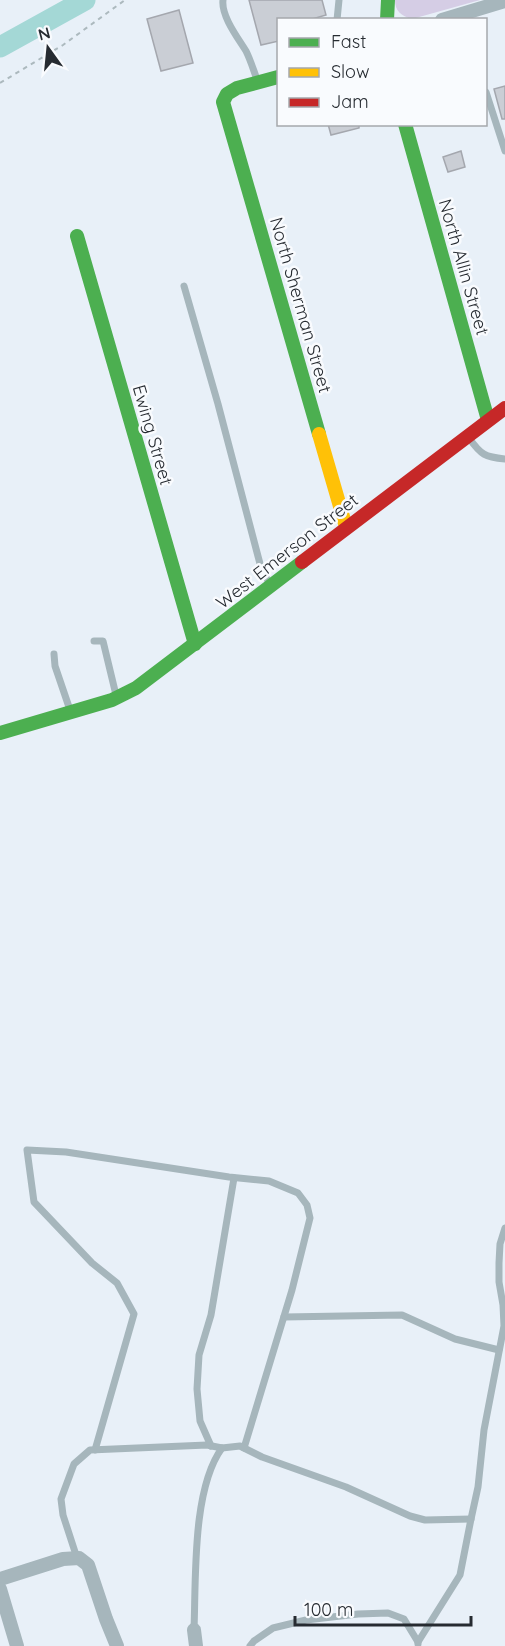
<svg xmlns="http://www.w3.org/2000/svg" width="505" height="1646" font-family="Quicksand,sans-serif">
  <style>
    .green { fill: #d5cde5 }
    .lines { fill: none; stroke-linecap: round; stroke-linejoin: round }
    .river { stroke: #a4d8d6; stroke-width: 21 }
    .building { fill: #caced5; stroke: #a4a7ae; stroke-width: 1.5 }
    .path { stroke: #acb9be; stroke-width: 2; stroke-dasharray: 4.5 4.5; stroke-linecap: butt }
    .lane { stroke: #a6b6bc; stroke-width: 7 }
    .street { stroke: #a6b6bc; stroke-width: 14 }
    .fast { stroke: #4caf50; stroke-width: 14 }
    .slow { stroke: #ffc107; stroke-width: 14 }
    .jam { stroke: #c62828; stroke-width: 14 }
    .labels { text-anchor: middle; dominant-baseline: central; stroke-width: 5; stroke-linejoin: round; paint-order: stroke }
    .street-label { font-size: 18px; fill: #262b31; stroke: #f9fbfe }
  </style>
  <rect width="100%" height="100%" fill="#e8f0f8"/>
  <path class="green" d="M395,0H480L412,19C401,16 395,11 395,0Z"/>
  <g class="lines">
    <polyline class="river" points="0,47 85,0"/>
  </g>
  <g class="building">
    <polygon points="249,0 322,0 326,15 309,20 279,20 279,41 261,45"/>
    <polygon points="179,10 193,63 161,71 147,19"/>
    <polygon points="505,86 505,119 502,119 494,89"/>
    <polygon points="328,124 359,124 359,128 331,135"/>
    <polygon points="461,151 465,167 448,172 443,157"/>
  </g>
  <g class="lines">
    <polyline class="path" points="0,83 63,45 125,0"/>
    <g class="lane">
      <path d="M223,0C221,16 238,38 246,51C251,61 254,72 258,82"/>
      <polyline points="337,20 339,0"/>
      <polyline points="486,92 505,151"/>
      <polyline points="184,286 218,404 259,560 262,571 270,584"/>
      <path d="M469,438C481,455 485,457 505,459"/>
      <polyline points="94,641 103,641 116,695"/>
      <polyline points="54,654 55,666 70,710"/>
      <polyline points="284,1317 402,1315 455,1339 499,1350"/>
      <polyline points="211,1446 200,1421 197,1389 199,1355 211,1315 234,1178"/>
      <polyline points="95,1450 134,1314 117,1283 92,1263 34,1202 27,1150 66,1152 229,1177 269,1181 298,1193 307,1205 310,1218 292,1290 244,1448"/>
      <polyline points="77,1558 63,1515 61,1499 74,1464 90,1450 207,1445 222,1448 240,1446 262,1457 346,1487 410,1516 425,1520 471,1519"/>
      <path d="M194,1630C196,1579 192,1489 222,1448"/>
      <polyline points="418,1642 460,1575 471,1519 478,1487 484,1430 504,1326 503,1305 499,1282 499,1263 500,1244 505,1228"/>
      <polyline points="250,1646 254,1641 273,1628 306,1620 358,1614 388,1613 404,1619 418,1642 418,1644"/>
    </g>
    <g class="street">
      <polyline points="442,20 505,1"/>
      <polyline points="0,1579 63,1559 79,1558 88,1565 106,1619 117,1646"/>
      <polyline points="0,1589 17,1646"/>
      <polyline points="194,1630 196,1646"/>
    </g>
    <g class="fast">
      <polyline points="387,20 388,0"/>
      <polyline points="278,77 237,88 227,94 223,102 319,434"/>
      <polyline points="405,124 488,420"/>
      <polyline points="77,236 195,644"/>
      <polyline points="0,733 112,700 136,688 302,562"/>
    </g>
    <polyline class="slow" points="319,434 346,527"/>
    <polyline class="jam" points="302,562 505,408"/>
  </g>
  <g class="labels">
    <g class="street-label">
      <text transform="translate(464 267) rotate(74)">North Allin Street</text>
      <text transform="translate(301 305) rotate(74)">North Sherman Street</text>
      <text transform="translate(153 435) rotate(74)">Ewing Street</text>
      <text transform="translate(287 551) rotate(-38)">West Emerson Street</text>
    </g>
  </g>
  <rect x="277" y="18" width="210" height="108" fill="#f9fbfe" stroke="#a5a8ac" stroke-width="1.5"/>
  <rect x="289" y="38" width="30" height="9" fill="#4caf50" stroke="#a5a8ac" stroke-width="1.5"/>
  <text x="331" y="48" font-size="18" fill="#262b31">Fast</text>
  <rect x="289" y="68" width="30" height="9" fill="#ffc107" stroke="#a5a8ac" stroke-width="1.5"/>
  <text x="331" y="78" font-size="18" fill="#262b31">Slow</text>
  <rect x="289" y="98" width="30" height="9" fill="#c62828" stroke="#a5a8ac" stroke-width="1.5"/>
  <text x="331" y="108" font-size="18" fill="#262b31">Jam</text>
  <g transform="translate(48 48) rotate(345)" stroke="#f9fbfe" stroke-width="4.5" paint-order="stroke">
  <path d="M0-4.5L10 22L0 15L-10 22Z" fill="#262b31"/>
  <text y="-9" font-size="16" font-weight="bold" text-anchor="middle" fill="#262b31">N</text>
  </g>
  <path d="M295 1616v9h176v-9" fill="none" stroke="#262b31" stroke-width="3"/>
  <text x="304" y="1616" font-size="18" fill="#262b31" stroke="#f9fbfe" stroke-width="4.5" paint-order="stroke">100 m</text>
</svg>
